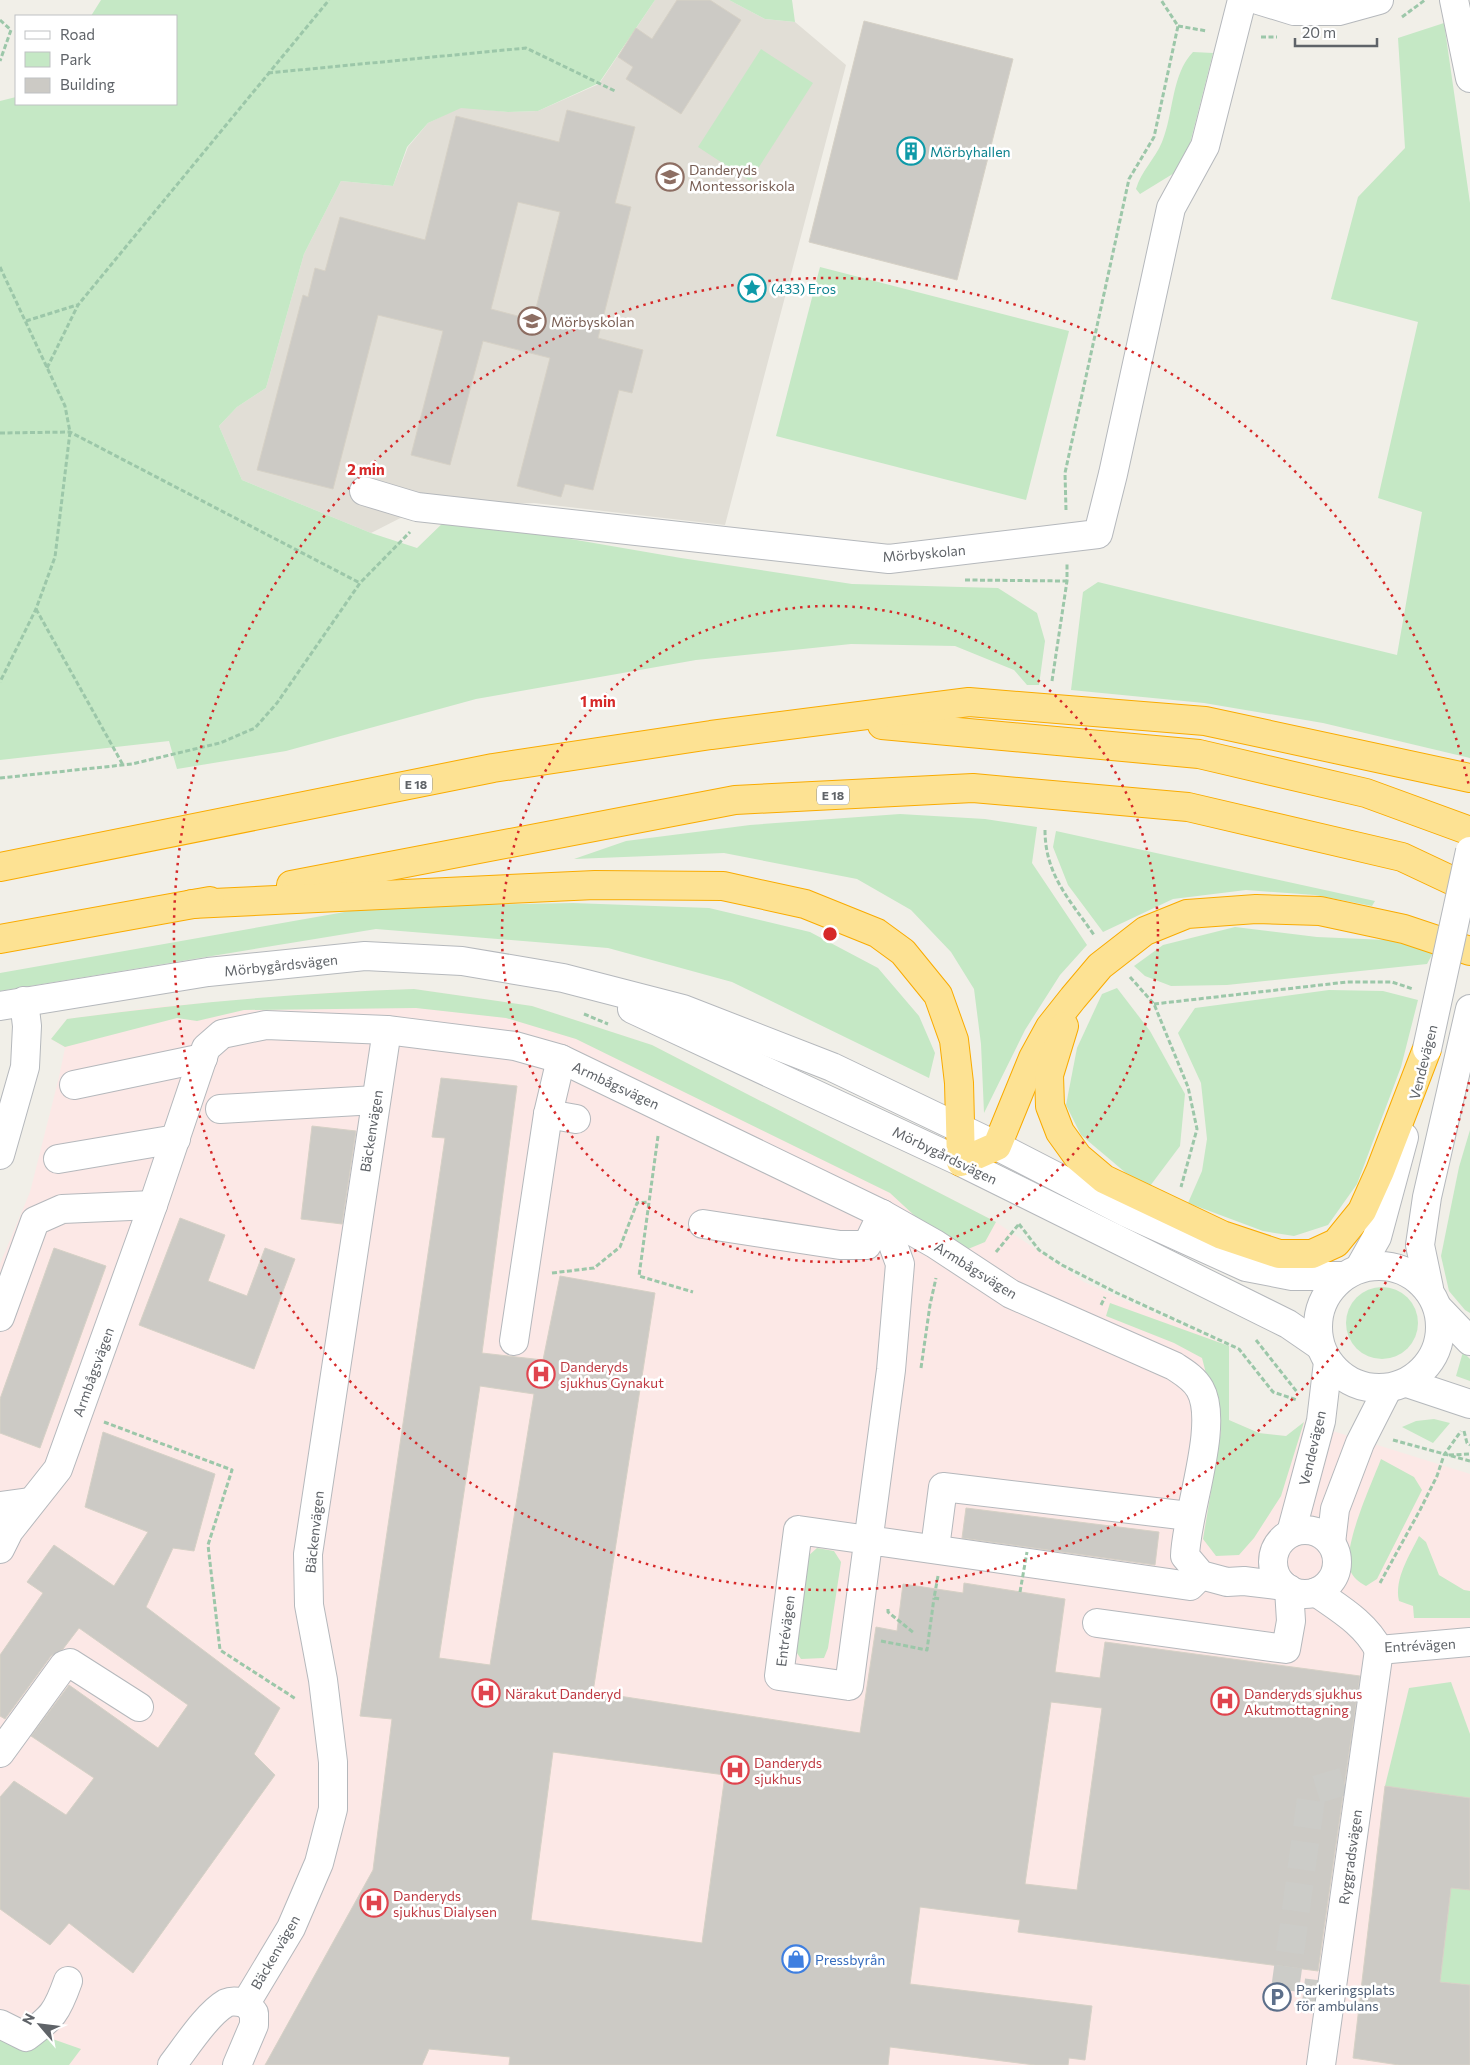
<svg xmlns="http://www.w3.org/2000/svg" width="1470" height="2065" font-family="Commissioner,sans-serif">
  <style>
    .education { fill: #e1ded6 }
    .medical { fill: #fce8e6 }
    .green { fill: #c5e8c5 }
    .building { fill: #cccac5; stroke: #d6d1c6; fill-rule: evenodd }
    .lines { fill: none; stroke-linecap: round; stroke-linejoin: round }
    .minor-tunnel { stroke: #ccccc8; stroke-width: 28; stroke-dasharray: 28 14; stroke-linecap: butt }
    .minor-casing { stroke: #b5b8bc; stroke-width: 30 }
    .highway-casing { stroke: #f9ab00; stroke-width: 30 }
    .path { stroke: #9cc7a9; stroke-width: 3; stroke-dasharray: 5 2.5; stroke-linecap: butt }
    .minor { stroke: #fff; stroke-width: 28 }
    .highway { stroke: #fde293; stroke-width: 28 }
    .minor-bridge-casing { stroke: #b5b8bc; stroke-width: 30; stroke-linecap: butt }
    .path-bridge { stroke: #9cc7a9; stroke-width: 3; stroke-dasharray: 5 2.5; stroke-linecap: butt }
    .minor-bridge { stroke: #fff; stroke-width: 28 }
    .ring { fill: none; stroke: #d62828; stroke-width: 2.5; stroke-dasharray: 2.5 5 }
    .labels { text-anchor: middle; dominant-baseline: central; stroke-width: 5; stroke-linejoin: round; paint-order: stroke }
    .shield { fill: #fff; stroke: #8f9295; stroke-width: 1 }
    .shield-label { font-size: 12px; font-weight: bold; fill: #5f6368 }
    .culture-label { font-size: 14px; fill: #0d838f; stroke: #fff; text-anchor: start }
    .education-label { font-size: 14px; fill: #785e54; stroke: #fff; text-anchor: start }
    .street-label { font-size: 14px; fill: #5f6368; stroke: #fff }
    .health-label { font-size: 14px; fill: #be3a42; stroke: #fff; text-anchor: start }
    .shop-label { font-size: 14px; fill: #366cbe; stroke: #fff; text-anchor: start }
    .service-label { font-size: 14px; fill: #4e5e75; stroke: #fff; text-anchor: start }
    .centre { fill: #d62828; stroke: #fff; stroke-width: 2.5 }
    .ring-label { font-size: 15px; text-anchor: middle; font-weight: bold; fill: #d62828; stroke: #fff; stroke-width: 5; stroke-linejoin: round; paint-order: stroke }
  </style>
  <rect width="100%" height="100%" fill="#f1efe8"/>
  <polygon class="education" points="655,0 729,0 765,19 795,22 846,65 725,525 534,503 424,506 371,533 242,480 219,426 237,407 266,388 304,254 341,181 393,186 408,147 428,123 461,107 508,112 538,111 599,84"/>
  <polygon class="medical" points="414,989 532,1006 652,1045 996,1222 1084,1282 1229,1346 1229,1420 1259,1433 1286,1436 1304,1422 1470,1474 1470,2065 0,2065 0,1264 30,1192 59,1077 65,1048 51,1039 67,1019 155,1007 336,992"/>
  <g class="green">
    <polygon points="101,0 655,0 599,83 538,111 508,112 461,108 428,123 407,147 393,186 341,181 304,254 266,388 237,407 219,426 242,480 371,533 417,548 448,518 681,558 852,584 998,588 1037,613 1045,641 1039,685 1027,685 1014,670 955,646 851,644 696,660 476,699 286,751 177,769 169,741 0,760 0,101 16,97 16,104 176,104 176,16 91,16"/>
    <polygon points="729,0 792,0 795,22 765,19"/>
    <polygon points="1444,23 1470,203 1470,758 1323,723 1204,703 1071,690 1083,592 1098,582 1397,655 1422,512 1378,498 1418,322 1331,299 1358,197 1405,148 1398,38"/>
    <polygon points="761,49 813,83 750,181 698,147"/>
    <path d="M1193,52L1213,53L1184,167L1140,194L1136,189C1141,171 1155,159 1162,142C1174,113 1171,75 1193,52Z"/>
    <polygon points="820,267 1069,331 1026,500 776,436"/>
    <polygon points="900,814 985,819 1037,827 1032,863 1087,945 1060,975 1025,1030 984,1113 981,1044 974,989 951,952 911,910 857,879 724,853 574,859 626,841 750,825"/>
    <polygon points="1056,831 1375,901 1372,906 1315,895 1246,890 1173,899 1103,932 1068,885 1053,847"/>
    <polygon points="573,903 709,908 810,932 878,968 919,1016 935,1053 929,1078 732,982 608,948 376,929 0,991 0,973 373,907"/>
    <polygon points="1235,927 1317,937 1387,940 1434,951 1427,964 1227,985 1171,986 1145,976 1134,966 1163,945"/>
    <polygon points="1117,988 1150,1031 1185,1094 1180,1146 1150,1186 1126,1173 1081,1135 1066,1105 1077,1048 1102,994"/>
    <path d="M414,989L532,1006L652,1045L996,1222L985,1242L956,1254L890,1193L576,1039L506,1018L416,1008L244,1010L197,1021L177,1018L65,1047L51,1039L67,1019C182,1003 298,993 414,989Z"/>
    <polygon points="1329,990 1383,991 1418,1000 1401,1067 1357,1184 1328,1225 1294,1236 1263,1231 1188,1203 1202,1171 1207,1139 1201,1083 1178,1033 1195,1008"/>
    <polygon points="1470,1130 1470,1313 1465,1310 1449,1291 1441,1256 1459,1167"/>
    <circle cx="1382" cy="1323" r="36"/>
    <polygon points="1110,1303 1229,1346 1229,1420 1259,1433 1286,1436 1304,1422 1281,1496 1254,1538 1239,1555 1216,1556 1203,1539 1221,1431 1202,1358 1174,1343 1106,1316"/>
    <polygon points="1463,1352 1470,1359 1470,1381 1456,1376"/>
    <polygon points="1434,1419 1450,1423 1433,1443 1402,1427 1416,1421"/>
    <path d="M1381,1459L1414,1477L1422,1490L1377,1579L1366,1586C1359,1582 1353,1578 1350,1570C1342,1547 1372,1483 1381,1459Z"/>
    <path d="M1419,1536L1426,1542L1439,1575L1464,1590L1470,1591V1618H1414L1413,1606L1399,1601C1394,1578 1410,1555 1419,1536Z"/>
    <polygon points="817,1548 834,1551 841,1562 828,1648 824,1658 801,1659 795,1650 807,1557"/>
    <polygon points="1451,1682 1470,1734 1470,1798 1385,1786 1409,1688"/>
    <polygon points="1451,1888 1470,1890 1470,1985 1440,1982"/>
    <polygon points="7,2023 81,2049 69,2065 0,2065 0,2032"/>
  </g>
  <g class="building">
    <polygon points="677,0 710,0 741,20 681,114 626,79 633,67 618,57 636,28 652,39"/>
    <polygon points="864,21 1013,59 957,280 809,242"/>
    <path d="M567,110L635,127L615,203L631,207L598,338L643,350L632,393L619,390L593,490L565,484L561,497L517,486L550,358L483,341L450,465L411,455L443,331L378,315L333,489L257,470L303,295L308,297L315,268L325,271L340,217L425,240L456,116L559,142ZM518,202L560,212L533,320L491,309Z"/>
    <path d="M441,1078L517,1086L482,1353L543,1360L560,1276L655,1293L593,1692L860,1733L876,1627L897,1631L903,1584L963,1593L964,1583L1065,1599L1055,1672L1100,1678L1105,1642L1360,1676L1318,1971L1018,1932L1020,1920L920,1907L910,1984L1092,2006L1085,2060L1069,2058L1068,2065H1035L890,2047L888,2065H509L510,2057L429,2049L422,2065H265L373,1870L392,1719L360,1716L445,1138L432,1137ZM480,1386L534,1394L490,1665L439,1658ZM1051,1702L1102,1708L1077,1890L1025,1884ZM553,1752L725,1775L702,1943L531,1920Z"/>
    <polygon points="312,1126 356,1131 342,1224 301,1219"/>
    <polygon points="180,1218 225,1235 208,1281 247,1296 265,1248 295,1259 254,1369 139,1325"/>
    <polygon points="54,1248 106,1266 40,1448 0,1433 0,1399"/>
    <polygon points="103,1432 215,1474 194,1551 173,1548 146,1607 280,1708 254,1754 275,1775 133,1973 69,1923 50,1945 0,1909 0,1797 14,1781 66,1815 94,1778 31,1736 69,1685 158,1748 188,1705 79,1628 63,1649 51,1656 5,1719 0,1716 0,1655 43,1593 27,1582 54,1545 114,1586 148,1532 85,1507"/>
    <polygon points="966,1508 1159,1532 1155,1565 962,1538"/>
    <polygon points="1385,1786 1470,1798 1470,1890 1451,1888 1440,1982 1470,1985 1470,2065 1399,2065 1353,2058"/>
  </g>
  <g class="lines">
    <polyline class="minor-tunnel" points="1331,1996 1285,1990 1312,1791 1361,1776"/>
    <g class="minor-casing">
      <g id="minor">
        <polyline points="1258,0 1294,11 1339,11 1379,0"/>
        <polyline points="1454,0 1470,78"/>
        <polyline points="364,491 417,507 889,559 1098,534 1113,474 1171,208 1205,146 1242,0"/>
        <polyline points="0,1006 208,972 365,956 462,961 563,978 683,1009 832,1067 997,1146 1127,1213 1246,1267 1292,1276 1342,1276"/>
        <polyline points="632,1009 961,1162 1288,1324 1320,1346"/>
        <polyline points="74,1085 203,1058"/>
        <polyline points="220,1109 376,1100"/>
        <polyline points="548,1114 576,1119"/>
        <polyline points="0,1155 25,1067 27,1026 24,1001"/>
        <polyline points="58,1159 176,1139"/>
        <path d="M882,1214L900,1264L891,1370L849,1686L779,1676L798,1530C929,1549 1059,1567 1190,1586L1201,1575"/>
        <polyline points="703,1224 840,1245 867,1245 882,1214"/>
        <circle cx="1379" cy="1327" r="61"/>
        <polyline points="1360,1267 1377,1237 1404,1137"/>
        <polyline points="1429,1288 1420,1245 1427,1197 1470,1009"/>
        <polyline points="1439,1309 1470,1341"/>
        <polyline points="0,1317 35,1221 62,1209 153,1205"/>
        <polyline points="514,1341 548,1114 561,1059"/>
        <polyline points="1407,1383 1470,1404"/>
        <polyline points="0,1506 31,1502"/>
        <circle cx="1305" cy="1562" r="32"/>
        <polyline points="1291,1533 1321,1421 1328,1362"/>
        <polyline points="1331,1543 1335,1509 1360,1443 1388,1388"/>
        <polyline points="935,1548 943,1487 1189,1516"/>
        <path d="M0,1549L9,1531L58,1469L153,1205L206,1048L222,1034L266,1025L387,1030L515,1046L561,1059L882,1214L935,1244L1011,1294L1174,1366C1183,1372 1194,1378 1200,1389C1220,1424 1186,1513 1185,1556L1201,1575L1227,1582L1244,1581L1284,1586"/>
        <path d="M1316,1592C1340,1609 1365,1623 1379,1650"/>
        <polyline points="1097,1623 1286,1649 1291,1621 1289,1589"/>
        <polyline points="1379,1650 1470,1642"/>
        <polyline points="0,1753 64,1665 70,1663 139,1707"/>
        <polyline points="246,2003 291,1928 319,1863 333,1809 333,1762 323,1680 309,1605 308,1554 387,1030"/>
        <path d="M0,2024L26,2037C53,2017 57,2012 68,1981"/>
        <path d="M172,2065C186,2047 207,2014 226,2003C233,2000 239,2002 246,2003"/>
        <polyline points="237,2065 254,2025 254,2013 246,2003"/>
        <polyline points="1321,2065 1379,1650"/>
      </g>
    </g>
    <g class="highway-casing">
      <g id="highway">
        <polyline points="882,725 1199,754 1366,793 1470,831"/>
        <polyline points="0,867 493,768 711,735 969,702 1205,721 1470,778"/>
        <polyline points="291,885 735,800 973,788 1188,807 1402,857 1470,889"/>
        <polyline points="192,904 595,885 723,886 805,904 877,933 903,952 938,995 954,1040 959,1083 961,1162 997,1146 1033,1058 1050,1027 1073,998 1100,966 1145,931 1187,914 1256,909 1320,911 1404,929 1470,951"/>
        <polyline points="0,939 210,901"/>
        <polyline points="1064,1026 1049,1075 1050,1106 1060,1132 1078,1157 1104,1179 1222,1235 1279,1254 1312,1254 1336,1243 1362,1211 1380,1171 1427,1049"/>
      </g>
    </g>
    <g class="path">
      <polyline points="1402,17 1425,0"/>
      <polyline points="0,20 11,30 0,61"/>
      <polyline points="1178,26 1207,31"/>
      <polyline points="1261,37 1277,37"/>
      <polyline points="268,73 526,48 615,91"/>
      <polyline points="0,267 65,406 70,432 55,557 36,609 0,682"/>
      <polyline points="26,321 77,305"/>
      <polyline points="47,368 78,305 329,0"/>
      <polyline points="0,433 70,432 360,583"/>
      <polyline points="1066,510 1065,473 1129,179 1154,137 1178,26 1161,0"/>
      <polyline points="965,580 1067,581"/>
      <polyline points="36,609 123,765"/>
      <polyline points="1052,681 1067,581 1067,564"/>
      <polyline points="0,778 132,764 220,743 255,728 277,703 360,583 410,532"/>
      <path d="M1045,830C1045,875 1070,900 1094,935"/>
      <polyline points="1130,977 1154,1004 1188,1087 1197,1129 1181,1187"/>
      <polyline points="1154,1004 1347,982 1392,982 1413,989"/>
      <polyline points="584,1014 608,1024"/>
      <polyline points="658,1136 639,1276 693,1292"/>
      <polyline points="1019,1224 1039,1250 1062,1265 1117,1293 1239,1349 1273,1392 1297,1400"/>
      <polyline points="996,1252 1019,1224"/>
      <polyline points="552,1273 594,1268 620,1247 637,1203 649,1202"/>
      <polyline points="1101,1305 1105,1297"/>
      <polyline points="1256,1340 1297,1392"/>
      <polyline points="921,1368 930,1305 936,1278"/>
      <polyline points="104,1422 232,1470 208,1545 220,1650 296,1699"/>
      <polyline points="1464,1431 1467,1443 1470,1445"/>
      <polyline points="1393,1440 1470,1461"/>
      <polyline points="1449,1455 1470,1454"/>
      <polyline points="938,1576 934,1598 941,1599"/>
      <polyline points="1380,1583 1420,1510 1437,1476 1444,1455 1461,1431"/>
      <polyline points="888,1609 888,1612 914,1633"/>
      <polyline points="881,1641 927,1650 934,1598"/>
    </g>
    <use href="#minor" class="minor"/>
    <use href="#highway" class="highway"/>
    <g class="minor-bridge-casing">
      <polyline id="minor-bridge" points="1427,1049 1470,851"/>
    </g>
    <polyline class="path-bridge" points="1020,1592 1027,1552"/>
    <use href="#minor-bridge" class="minor-bridge"/>
  </g>
  <g class="ring">
    <circle cx="830" cy="934" r="328"/>
    <path d="M1469 1082A656 656 0 1 1 1469 786"/>
  </g>
  <defs>
    <g id="building-ring" transform="scale(1.4375)"><circle r="9.5" fill="#fff" stroke="#0f9aa8" stroke-width="1.5"/><path d="M-4-6H4V6H1V3H-1V6H-4ZM-2.5-4.3h1.7v1.8h-1.7ZM.8-4.3h1.7v1.8H.8ZM-2.5-1h1.7V.8h-1.7ZM.8-1h1.7V.8H.8Z" fill="#0f9aa8"/></g>
    <g id="school-ring" transform="scale(1.4375)"><circle r="9.5" fill="#fff" stroke="#8d6e63" stroke-width="1.5"/><path d="M0-5L7-2L0 1L-7-2ZM-4 1L0 2.5L4 1V4Q0 6-4 4Z" fill="#8d6e63"/></g>
    <g id="sight-ring" transform="scale(1.4375)"><circle r="9.5" fill="#fff" stroke="#0f9aa8" stroke-width="1.5"/><path d="M0-6L1.8-2.2L6-1.7L2.9 1.2L3.7 5.4L0 3.3L-3.7 5.4L-2.9 1.2L-6-1.7L-1.8-2.2Z" fill="#0f9aa8"/></g>
    <g id="hospital-ring" transform="scale(1.4375)"><circle r="9.5" fill="#fff" stroke="#e0444e" stroke-width="1.5"/><path d="M-5-5h3v3.5h4V-5h3V5h-3V1.5h-4V5h-3Z" fill="#e0444e"/></g>
    <g id="shop-ring" transform="scale(1.4375)"><circle r="9.5" fill="#fff" stroke="#3f7fe0" stroke-width="1.5"/><path d="M-5-2.5h2.3a2.7 3.5 0 0 1 5.4 0H5L5.5 6h-11ZM-1.5-2.5h3a1.5 2.3 0 0 0-3 0Z" fill="#3f7fe0"/></g>
    <g id="parking-ring" transform="scale(1.4375)"><circle r="9.5" fill="#fff" stroke="#5c6f8a" stroke-width="1.5"/><path d="M-3.5-5.5H1a3.5 3.5 0 0 1 0 7H-1V5.5H-3.5ZM-1-3.4V-.6H.8a1.4 1.4 0 0 0 0-2.8Z" fill="#5c6f8a"/></g>
  </defs>
  <g fill-rule="evenodd">
    <use href="#building-ring" x="911" y="151"/>
    <use href="#school-ring" x="670" y="177"/>
    <use href="#sight-ring" x="752" y="288"/>
    <use href="#school-ring" x="532" y="321"/>
    <use href="#hospital-ring" x="541" y="1374"/>
    <use href="#hospital-ring" x="486" y="1693"/>
    <use href="#hospital-ring" x="1225" y="1701"/>
    <use href="#hospital-ring" x="735" y="1770"/>
    <use href="#hospital-ring" x="374" y="1903"/>
    <use href="#shop-ring" x="796" y="1959"/>
    <use href="#parking-ring" x="1277" y="1997"/>
  </g>
  <g class="labels">
    <g class="shield">
      <rect x="400" y="774.5" width="32" height="19" rx="4"/>
      <rect x="817" y="785.5" width="32" height="19" rx="4"/>
    </g>
    <g class="shield-label">
      <text x="416" y="784">E 18</text>
      <text x="833" y="795">E 18</text>
    </g>
    <g class="culture-label">
      <text x="930" y="151">Mörbyhallen</text>
      <text x="771" y="288">(433) Eros</text>
    </g>
    <g class="education-label">
      <text x="689" y="169">Danderyds<tspan x="689" dy="16">Montessoriskola</tspan></text>
      <text x="551" y="321">Mörbyskolan</text>
    </g>
    <g class="street-label">
      <text transform="translate(924 553) rotate(-5)">Mörbyskolan</text>
      <text transform="translate(281 965) rotate(-6)">Mörbygårdsvägen</text>
      <text transform="translate(1423 1062) rotate(-76)">Vendevägen</text>
      <text transform="translate(616 1085) rotate(25)">Armbågsvägen</text>
      <text transform="translate(371 1131) rotate(-81)">Bäckenvägen</text>
      <text transform="translate(945 1155) rotate(26)">Mörbygårdsvägen</text>
      <text transform="translate(976 1270) rotate(32)">Armbågsvägen</text>
      <text transform="translate(93 1372) rotate(-70)">Armbågsvägen</text>
      <text transform="translate(1312 1448) rotate(-77)">Vendevägen</text>
      <text transform="translate(314 1532) rotate(-84)">Bäckenvägen</text>
      <text transform="translate(785 1631) rotate(-83)">Entrévägen</text>
      <text transform="translate(1420 1645) rotate(-3)">Entrévägen</text>
      <text transform="translate(1350 1857) rotate(-82)">Ryggradsvägen</text>
      <text transform="translate(275 1952) rotate(-60)">Bäckenvägen</text>
    </g>
    <g class="health-label">
      <text x="560" y="1366">Danderyds<tspan x="560" dy="16">sjukhus Gynakut</tspan></text>
      <text x="505" y="1693">Närakut Danderyd</text>
      <text x="1244" y="1693">Danderyds sjukhus<tspan x="1244" dy="16">Akutmottagning</tspan></text>
      <text x="754" y="1762">Danderyds<tspan x="754" dy="16">sjukhus</tspan></text>
      <text x="393" y="1895">Danderyds<tspan x="393" dy="16">sjukhus Dialysen</tspan></text>
    </g>
    <g class="shop-label">
      <text x="815" y="1959">Pressbyrån</text>
    </g>
    <g class="service-label">
      <text x="1296" y="1989">Parkeringsplats<tspan x="1296" dy="16">för ambulans</tspan></text>
    </g>
  </g>
  <circle cx="830" cy="934" r="8" class="centre"/>
  <g class="ring-label">
    <text x="366" y="475">2 min</text>
    <text x="598" y="707">1 min</text>
  </g>
  <rect x="15" y="15" width="162" height="90" fill="#ffffff" stroke="#bfc1c3"/>
  <rect x="25" y="31" width="25" height="8" fill="#ffffff" stroke="#bfc1c3"/>
  <text x="60" y="40" font-size="15" fill="#5f6368">Road</text>
  <rect x="25" y="52" width="25" height="15" fill="#c5e8c5" stroke="#bfc1c3"/>
  <text x="60" y="65" font-size="15" fill="#5f6368">Park</text>
  <rect x="25" y="78" width="25" height="15" fill="#cccac5" stroke="#bfc1c3"/>
  <text x="60" y="90" font-size="15" fill="#5f6368">Building</text>
  <g transform="translate(40 2025) rotate(298)" stroke="#ffffff" stroke-width="4" paint-order="stroke">
  <path d="M0-4L9 19L0 12L-9 19Z" fill="#5f6368"/>
  <text y="-8" font-size="14" font-weight="bold" text-anchor="middle" fill="#5f6368">N</text>
  </g>
  <path d="M1295 38v8h82v-8" fill="none" stroke="#5f6368" stroke-width="2.5"/>
  <text x="1302" y="38" font-size="15" fill="#5f6368" stroke="#ffffff" stroke-width="4" paint-order="stroke">20 m</text>
</svg>
